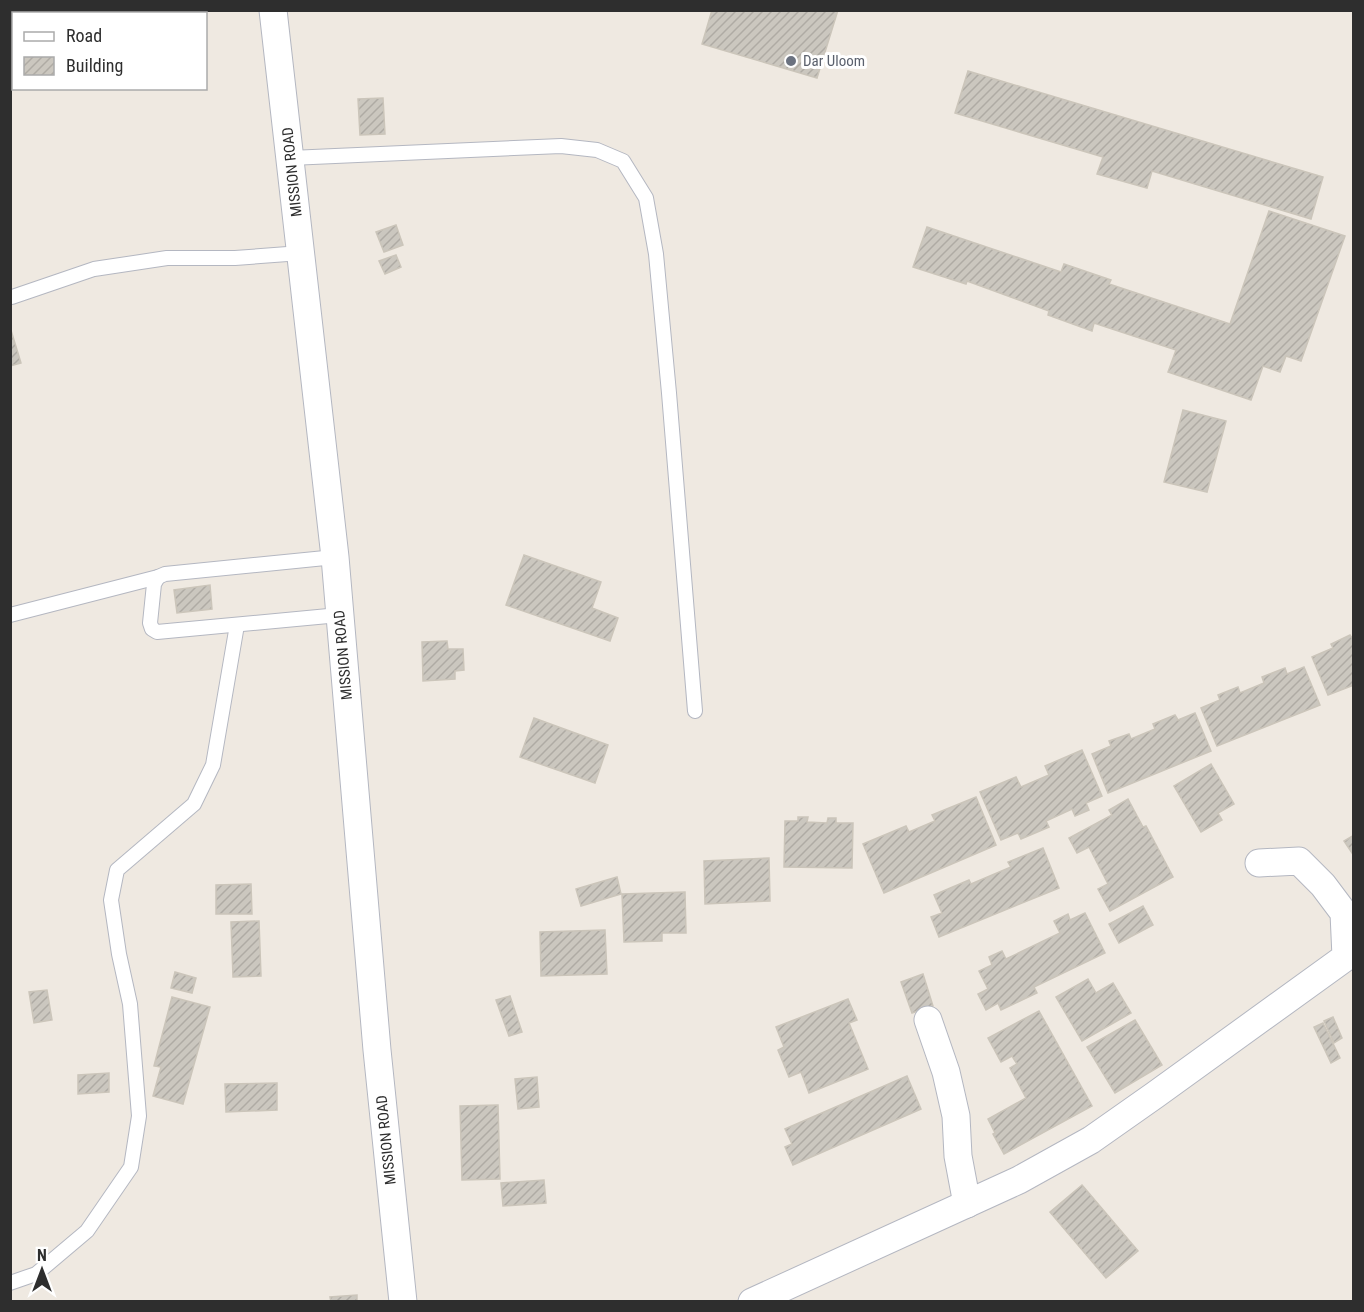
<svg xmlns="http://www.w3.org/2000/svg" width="1364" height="1312" font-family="'Roboto Condensed',sans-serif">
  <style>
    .building { fill: url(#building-hatch); stroke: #cbc5ba; stroke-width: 1.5 }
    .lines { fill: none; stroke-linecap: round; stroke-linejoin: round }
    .lane-casing { stroke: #b4b7c1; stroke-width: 16 }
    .street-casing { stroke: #b4b7c1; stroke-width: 29 }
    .lane { stroke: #fff; stroke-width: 14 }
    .street { stroke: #fff; stroke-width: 27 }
    .worship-dot { fill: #6b7280; stroke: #fff; stroke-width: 2 }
    .labels { text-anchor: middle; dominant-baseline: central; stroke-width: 6; stroke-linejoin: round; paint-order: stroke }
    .worship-label { font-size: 15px; fill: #5b616d; stroke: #fff; text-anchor: start }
    .street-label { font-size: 15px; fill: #2e2e2e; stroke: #fff }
  </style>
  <defs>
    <pattern id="building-hatch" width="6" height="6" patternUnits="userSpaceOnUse" patternTransform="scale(1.5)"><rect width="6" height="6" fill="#cbc7bf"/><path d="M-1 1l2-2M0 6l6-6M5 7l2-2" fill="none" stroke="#afaba4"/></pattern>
  </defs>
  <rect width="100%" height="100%" fill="#efe9e1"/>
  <g class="building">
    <polygon points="712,10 838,10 817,78 702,44"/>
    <polygon points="968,71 1323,177 1311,219 1152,171 1147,188 1097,174 1103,157 955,113"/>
    <polygon points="383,98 385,134 360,135 358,99"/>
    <polygon points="1269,211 1345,236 1301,361 1286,356 1280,372 1263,366 1251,400 1168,372 1176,350 1094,323 1092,331 1048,315 1049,311 967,281 966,284 913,267 927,227 1061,272 1064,264 1111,280 1109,284 1230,324"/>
    <polygon points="396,225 403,245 384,252 376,232"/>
    <polygon points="396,255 401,267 385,274 379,261"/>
    <polygon points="10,327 21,363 10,366"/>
    <polygon points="1183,410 1226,421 1207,492 1164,482"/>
    <polygon points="524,555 601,582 592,608 618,618 610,641 506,605"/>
    <polygon points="210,585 212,609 177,613 174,590"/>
    <polygon points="1350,635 1354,641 1354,685 1328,695 1312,657 1333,648 1331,644"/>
    <polygon points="447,641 448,649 463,649 464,670 455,671 455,679 423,681 422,642"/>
    <polygon points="1304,667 1320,705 1217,746 1201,708 1220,700 1218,695 1238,687 1240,693 1264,683 1262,677 1285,668 1287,674"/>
    <polygon points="1195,713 1211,751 1108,793 1092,754 1111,746 1109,741 1129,734 1131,739 1155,729 1153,724 1175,715 1178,720"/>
    <polygon points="534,718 608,745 595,783 520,757"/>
    <polygon points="1082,750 1102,796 1086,803 1089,810 1075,816 1072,809 1046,821 1049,827 1021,839 1018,833 1001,840 980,792 1016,777 1021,787 1049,775 1045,766"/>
    <polygon points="1211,764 1234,804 1218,813 1222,820 1201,832 1174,786"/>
    <polygon points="976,797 996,845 884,893 863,844 906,826 909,832 935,821 932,815"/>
    <polygon points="1128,799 1143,827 1146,826 1173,877 1110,911 1098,889 1108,884 1089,847 1077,853 1069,838 1112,815 1109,810"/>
    <polygon points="798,817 808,817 807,822 827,823 828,818 836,818 836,823 853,823 852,868 784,867 785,821 798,821"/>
    <polygon points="1354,835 1354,856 1344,841"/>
    <polygon points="1043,848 1059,888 939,937 931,917 942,913 934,895 969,880 971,884 1011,867 1008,862"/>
    <polygon points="769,858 770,901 705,904 704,861"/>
    <polygon points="617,877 621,894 581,906 576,889"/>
    <polygon points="251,884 252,914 216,914 216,885"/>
    <polygon points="685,892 686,933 662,933 662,941 624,942 622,894"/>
    <polygon points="1143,906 1153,925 1119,943 1109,924"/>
    <polygon points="1085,913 1105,953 1034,987 1037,993 1001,1010 998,1003 986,1010 978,994 988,989 979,971 992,965 989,957 1002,951 1006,959 1060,933 1054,921 1068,914 1070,920"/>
    <polygon points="259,921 261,976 233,977 231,922"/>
    <polygon points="605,930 607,974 541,976 540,932"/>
    <polygon points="175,972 196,978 192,993 171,988"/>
    <polygon points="923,974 933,1006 912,1013 901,982"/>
    <polygon points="1088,979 1096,993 1113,983 1131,1013 1082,1041 1056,997"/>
    <polygon points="47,990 52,1020 34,1023 29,992"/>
    <polygon points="510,996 522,1032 509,1036 496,1000"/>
    <polygon points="172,997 210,1007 183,1104 153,1096 161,1067 154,1066"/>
    <polygon points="848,999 857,1020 849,1023 868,1069 809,1093 801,1072 789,1077 778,1050 784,1047 776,1027"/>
    <polygon points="1039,1011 1092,1106 1004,1154 993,1134 995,1133 988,1119 1026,1098 1010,1068 1017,1064 1012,1056 1001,1062 988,1038"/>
    <polygon points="1333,1017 1342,1038 1334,1043 1324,1021"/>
    <polygon points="1135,1020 1162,1065 1115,1093 1087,1047"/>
    <polygon points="1323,1023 1340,1058 1331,1063 1314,1027"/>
    <polygon points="109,1073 109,1092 78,1094 78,1075"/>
    <polygon points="907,1076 921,1109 793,1165 785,1147 792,1144 785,1129"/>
    <polygon points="537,1077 539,1107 518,1109 515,1079"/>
    <polygon points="277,1083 277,1110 226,1112 225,1084"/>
    <polygon points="498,1105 500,1179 462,1180 460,1106"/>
    <polygon points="544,1180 546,1203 503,1206 501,1183"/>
    <polygon points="1082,1185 1138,1251 1106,1278 1050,1212"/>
    <polygon points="357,1295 357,1302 331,1302 330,1297"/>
  </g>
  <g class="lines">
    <g class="lane-casing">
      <g id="lane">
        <polyline points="290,158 561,146 597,150 623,161 646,198 656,254 669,393 695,711"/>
        <polyline points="12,297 94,269 167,258 235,258 301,253"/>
        <polyline points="158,577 154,584 150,623 152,629 157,632 339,615"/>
        <polyline points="10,615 158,577 165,574 335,557"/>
        <polyline points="10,1283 36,1274 87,1231 131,1167 139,1116 130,1004 119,954 111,900 117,870 194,804 213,765 237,625"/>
      </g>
    </g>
    <g class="street-casing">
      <g id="street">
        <polyline points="273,10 335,557 377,1050 403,1302"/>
        <polyline points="928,1020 946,1072 956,1116 958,1156 967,1204"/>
        <polyline points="752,1302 1019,1180 1091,1140 1155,1095 1346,957 1344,913 1323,885 1299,861 1259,863"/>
      </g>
    </g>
    <use href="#lane" class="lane"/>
    <use href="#street" class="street"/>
  </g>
  <circle class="worship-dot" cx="791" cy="61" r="6"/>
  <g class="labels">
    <g class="worship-label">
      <text x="803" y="61">Dar Uloom</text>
    </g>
    <g class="street-label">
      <text transform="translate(292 172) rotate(-96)">MISSION ROAD</text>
      <text transform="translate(343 655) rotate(-95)">MISSION ROAD</text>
      <text transform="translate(386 1140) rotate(-96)">MISSION ROAD</text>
    </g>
  </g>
  <rect width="1364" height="1312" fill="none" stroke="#2e2e2e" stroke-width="24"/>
  <rect x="12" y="12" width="195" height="78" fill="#ffffff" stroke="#ababab" stroke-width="1.5"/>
  <rect x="24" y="32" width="30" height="9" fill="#ffffff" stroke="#ababab" stroke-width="1.5"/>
  <text x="66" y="42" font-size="18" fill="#2e2e2e">Road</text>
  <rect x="24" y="57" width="30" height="18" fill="url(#building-hatch)" stroke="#ababab" stroke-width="1.5"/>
  <text x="66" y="72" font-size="18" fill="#2e2e2e">Building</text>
  <g transform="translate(42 1270)" stroke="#ffffff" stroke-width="4.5" paint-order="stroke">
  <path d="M0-4.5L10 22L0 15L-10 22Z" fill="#2e2e2e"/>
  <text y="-9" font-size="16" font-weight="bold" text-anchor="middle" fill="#2e2e2e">N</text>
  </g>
</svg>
